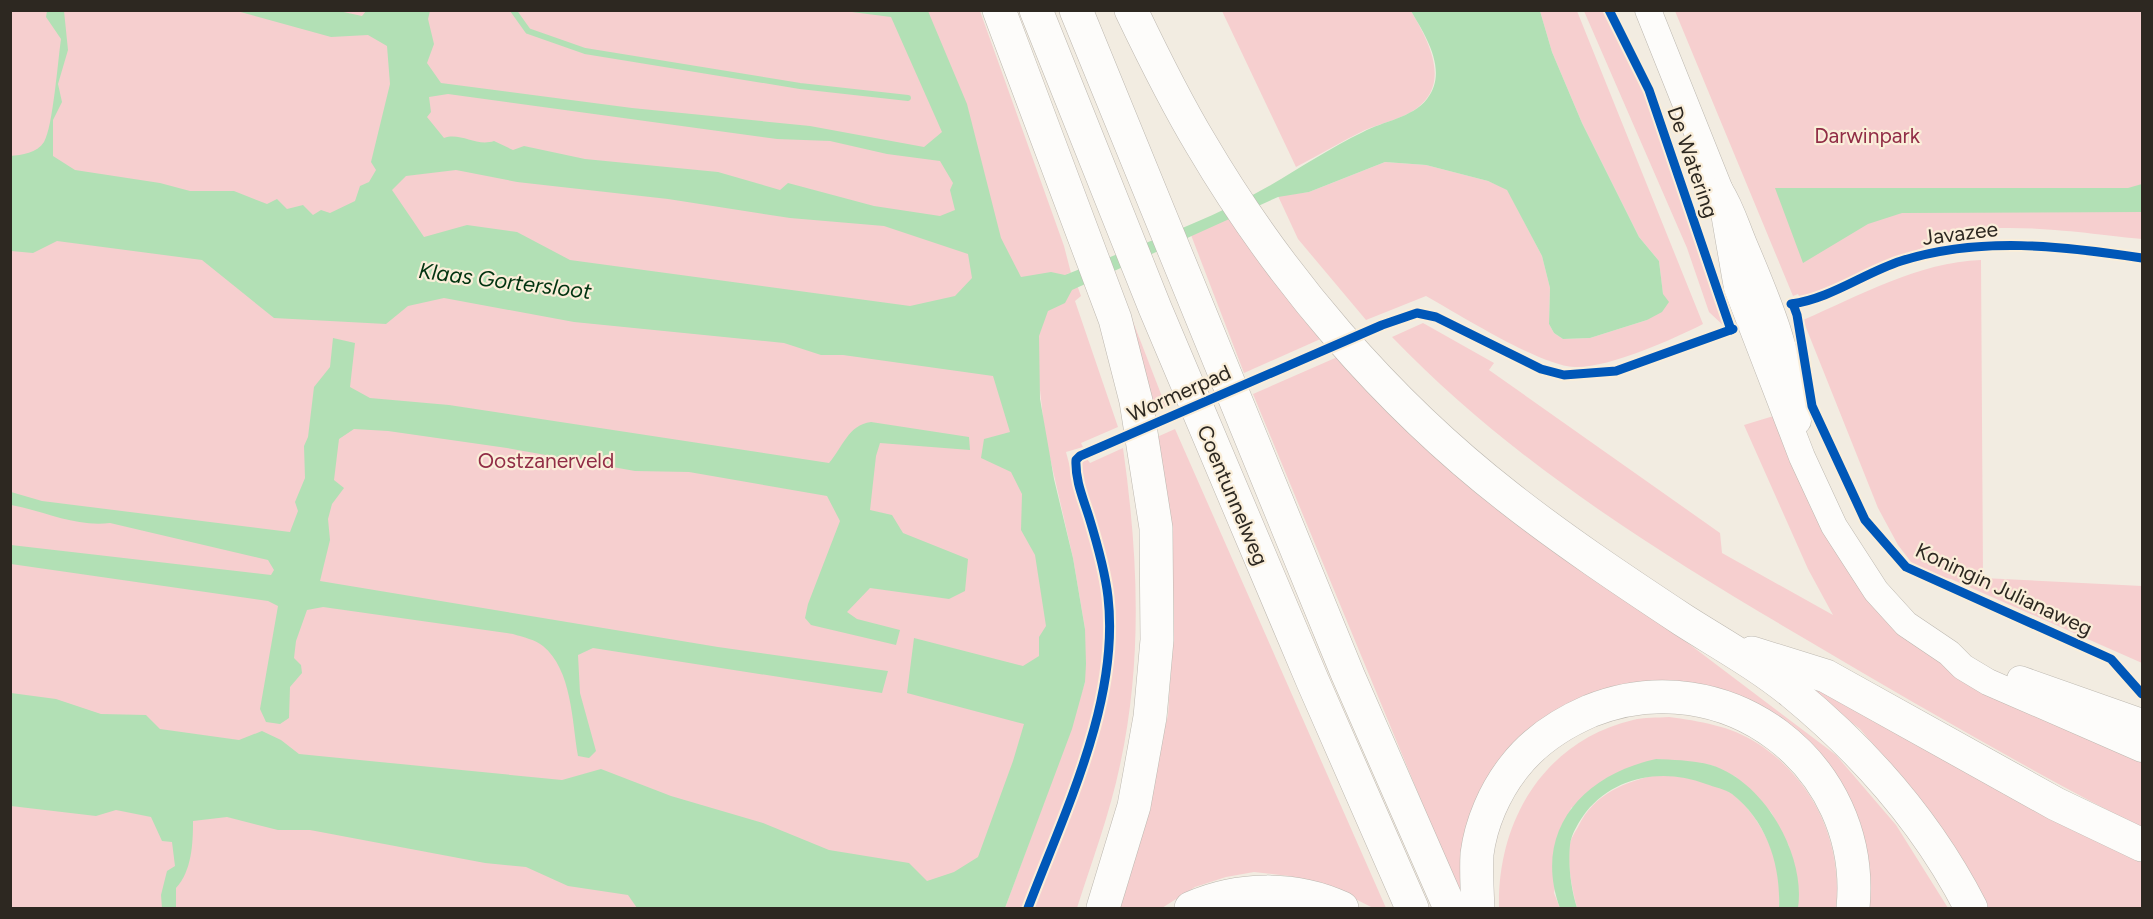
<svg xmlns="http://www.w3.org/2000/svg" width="2153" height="919" font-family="Figtree,sans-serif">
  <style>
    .green { fill: #f6cfcf; fill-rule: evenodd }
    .water { fill: #b2e0b5; fill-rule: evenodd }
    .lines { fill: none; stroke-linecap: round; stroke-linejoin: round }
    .stream { stroke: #b2e0b5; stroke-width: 6 }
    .secondary-casing { stroke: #bdb8b0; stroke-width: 27 }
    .motorway-casing { stroke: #bdb8b0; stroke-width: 34 }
    .secondary { stroke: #fdfcfa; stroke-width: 26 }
    .motorway { stroke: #fdfcfa; stroke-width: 33 }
    .cycleway-casing { stroke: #faeed9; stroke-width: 13 }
    .cycleway { stroke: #0057b8; stroke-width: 9 }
    .labels { text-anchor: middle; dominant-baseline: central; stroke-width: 4.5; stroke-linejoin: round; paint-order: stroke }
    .park-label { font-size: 21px; fill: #912d46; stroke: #faeed9 }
    .street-label { font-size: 21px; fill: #2d2821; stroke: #faeed9 }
    .water-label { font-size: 22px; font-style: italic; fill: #003310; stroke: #faeed9 }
  </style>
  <rect width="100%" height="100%" fill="#f2ece1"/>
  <g class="green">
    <path d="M927,10L980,11L1064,246L1071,273L1067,274H1073L1081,296L1075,301L1118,427L1081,443L1083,447L1066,452C1078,500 1099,549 1104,598C1114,699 1058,814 1024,908H1005L1038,818L1004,908H11L10,11ZM1039,381L1045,436L1073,558L1085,629V682L1063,750Z"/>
    <path d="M1222,11H1411C1428,40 1452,83 1416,109C1401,119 1382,123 1365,130C1342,141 1319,155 1296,167Z"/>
    <path d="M1540,11H1577L1703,324C1674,339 1606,369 1574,367C1539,365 1460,315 1426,296L1366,320L1298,239L1278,196L1309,192L1385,162L1426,165L1488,181L1507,189L1542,256L1550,288L1549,324L1554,333L1563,339L1590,338L1647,320L1663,295L1659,261L1639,237L1582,123L1552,52Z"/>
    <polygon points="1584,11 1613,11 1733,318 1725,327 1709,312 1687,248"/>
    <path d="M1675,11H2142V239C2097,235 1992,218 1953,236L1954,239L1939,241L1800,298L1798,294L1793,296Z"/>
    <polygon points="1229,218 1325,337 1244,373 1191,235"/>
    <path d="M1981,260L1983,578L2142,586V663L1951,579L1921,575L1898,545L1878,508L1803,320C1859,296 1919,262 1981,260Z"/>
    <polygon points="1115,275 1166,407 1150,413"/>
    <path d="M1423,323L1494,363L1489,370L1720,533L1722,553L1833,615L1808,569L1744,425L1780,414L1826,527L1846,568L1875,607L2142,754V828C2029,770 1917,705 1807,640C1659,553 1512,462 1392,337Z"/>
    <polygon points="1342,355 1574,557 1836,755 1896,825 1948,908 1865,908 1844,804 1703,694 1530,740 1461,897 1253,394"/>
    <polygon points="1175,429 1386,908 1373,908 1332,887 1289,876 1254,872 1226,877 1195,887 1162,908 1113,908 1144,809 1168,715 1174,619 1172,551 1157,437"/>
    <path d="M1123,448C1138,554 1143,659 1120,765C1110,813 1092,861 1077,908H1032C1069,807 1122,703 1111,592C1107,553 1093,514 1082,477L1081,463L1087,459L1090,463Z"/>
    <polygon points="1779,667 2142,857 2142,908 1988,908 1924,804 1860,729"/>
    <path d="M1669,717C1699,721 1731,726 1757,743C1813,779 1843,842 1836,908H1798L1789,846L1771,812L1736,777L1711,765L1656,759L1571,808L1554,893L1560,908H1499C1497,821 1544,741 1633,720C1644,717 1658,718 1669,717Z"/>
    <path d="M1659,774C1682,777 1711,780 1731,793C1754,809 1773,845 1778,871C1781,883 1779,897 1779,908H1577C1572,888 1567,865 1570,844C1571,838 1575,832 1578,827C1594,793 1625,782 1659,774Z"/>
  </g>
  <g class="water">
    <path d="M47,11H64L68,50L58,84L62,102L53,120V156L75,170L160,183L190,191H234L267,204L277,199L287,209L303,205L313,215L321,210L330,213L355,201L360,186L369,182L376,170L371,162L390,84L387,46L368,35L331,37L237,11H339L362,16L366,11H430L428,19L434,44L427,63L441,83L632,108L810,126L924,147L942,132L891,17L844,11H928L967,104L1001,238L1021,277L1051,272L1065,275C1133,247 1205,223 1269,186C1300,168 1330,148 1363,132C1383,121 1412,118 1427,99C1449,71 1425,35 1411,11H1540L1552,52L1582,123L1639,237L1659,261L1663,294L1669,302L1662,312L1647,320L1590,338L1563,339L1554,333L1549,324L1550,288L1542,256L1507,190L1488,181L1426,165L1385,162L1309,192L1278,197L1072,290L1065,303L1048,311L1039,336L1040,399L1054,479L1073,558L1085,629L1086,664L1085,682L1072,729L1005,908H637L628,895L568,886L526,867L485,863L310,830H278L227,817L193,821C193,843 192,871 176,888V908H162L161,895L167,871L175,866L172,842L162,841L151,817L116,810L96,816L11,806V693L56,699L101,714L146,715L160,729L239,740L262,731L281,740L299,754L562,780L601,769L671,796L763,823L829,850L909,863L927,881L954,872L978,857L1013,761L1024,724L907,693L914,638L1023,666L1039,656V637L1046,626L1035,555L1021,530L1022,494L1011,472L981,458L984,439L1010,432L993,376L843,355H821L784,343L574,322L444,298L408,306L386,324L274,318L202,260L57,241L33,253L11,251L10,156C22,155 37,153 44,142C53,127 58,59 61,39L46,17ZM448,94L777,139L830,141L887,154L940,161L953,183L950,190L955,210L940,216L874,206L788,183L780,190L718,172L585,159L524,146L513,150L494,141C476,147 461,132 444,138L427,117L431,112L429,97ZM456,170L517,182L668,199L790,218L884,226L968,254L972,278L955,296L910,306L570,260L517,232L467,225L424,237L392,190L406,176Z"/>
    <polygon points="2142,184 2142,212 1902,213 1868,224 1803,263 1775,188 2128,188"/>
    <path d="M333,338L355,343L350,387L370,398L449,405L829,463C843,447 848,425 871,422L969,437L970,450L880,443L876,456L870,510L892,515L903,533L968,559L965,591L949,599L870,588L847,612L857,619L900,630L896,645L811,625L805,618L808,604L840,521L827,496L689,472L635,471L507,448L388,431L354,429L339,439L334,480L344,488L332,504L328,519L330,540L320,581L718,647L888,671L882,693L593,648L578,655L580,693L596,751L589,758L578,756C572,721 572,670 543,646C536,640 523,637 513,634L323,607L307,610L296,641L294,658L301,665L302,673L290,687L289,718L280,724L266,722L260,709L278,606L268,601L11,564V545L271,575L274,570L268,560L110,523C74,527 45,511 11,505V492L42,501L290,532L298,511L295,502L305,478L304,446L308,437L314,387L330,367Z"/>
    <path d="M1656,759C1673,760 1693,760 1711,765C1764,781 1806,855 1798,908H1779C1781,866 1767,821 1732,794C1725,789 1714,787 1706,784C1664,768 1616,775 1586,812C1580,820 1571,834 1570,845C1568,866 1571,888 1577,908H1560C1532,832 1582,775 1656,759Z"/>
  </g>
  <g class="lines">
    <polyline class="stream" points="513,10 528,31 585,51 800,86 908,98"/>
    <g class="secondary-casing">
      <g id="secondary">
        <path d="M1648,10L1720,190C1731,207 1736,225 1744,244C1770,305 1790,354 1798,421"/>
        <polyline points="1720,190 1737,288 1802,457 1834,526 1876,591 1906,624 1949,653 1963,667 1988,682 2142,749"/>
        <polyline points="2020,679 2142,722"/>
      </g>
    </g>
    <g class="motorway-casing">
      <g id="motorway">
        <polyline points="999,10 1115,319 1136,401 1156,528 1157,640 1150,717 1134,806 1103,908"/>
        <polyline points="1036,10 1155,308 1313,682 1412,908"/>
        <polyline points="1076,10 1348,675 1450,908"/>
        <path d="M1131,10C1153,56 1175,101 1201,144C1279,277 1386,402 1508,497C1564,541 1624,581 1683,620C1719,643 1759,665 1793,693C1866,753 1928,824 1971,908"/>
        <polyline points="1752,653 1826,676 2056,804 2142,845"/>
        <path d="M1191,908C1238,887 1295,886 1342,908"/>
        <path d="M1478,908C1477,890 1476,872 1477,854C1481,823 1495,791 1514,767C1534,741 1560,724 1590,711C1725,657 1867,764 1853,908"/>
      </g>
    </g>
    <use href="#secondary" class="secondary"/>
    <use href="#motorway" class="motorway"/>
    <g class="cycleway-casing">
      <g id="cycleway">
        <polyline points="1609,10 1649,90 1731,330"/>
        <path d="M1791,304C1830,299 1864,273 1901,261C1980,236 2063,246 2142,258"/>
        <polyline points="1793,304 1797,315 1812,406 1865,520 1906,567 2111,659 2142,694"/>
        <path d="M1028,908C1064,813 1120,701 1108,597C1105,570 1097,543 1089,517C1083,498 1075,480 1076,460L1080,456L1382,325L1417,313L1436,317L1541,369L1564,375L1616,371L1733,329"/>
      </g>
    </g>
    <use href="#cycleway" class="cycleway"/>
  </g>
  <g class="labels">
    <g class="park-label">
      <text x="1867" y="135">Darwinpark</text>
      <text x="546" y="460">Oostzanerveld</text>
    </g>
    <g class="street-label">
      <text transform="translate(1693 162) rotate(71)">De Watering</text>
      <text transform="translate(1960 233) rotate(-7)">Javazee</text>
      <text transform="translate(1179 393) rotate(-24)">Wormerpad</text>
      <text transform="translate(1233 495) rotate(67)">Coentunnelweg</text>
      <text transform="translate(2004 589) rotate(25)">Koningin Julianaweg</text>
    </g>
    <g class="water-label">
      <text transform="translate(505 281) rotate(7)">Klaas Gortersloot</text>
    </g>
  </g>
  <rect width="2153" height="919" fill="none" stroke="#2d2821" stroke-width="24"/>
</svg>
